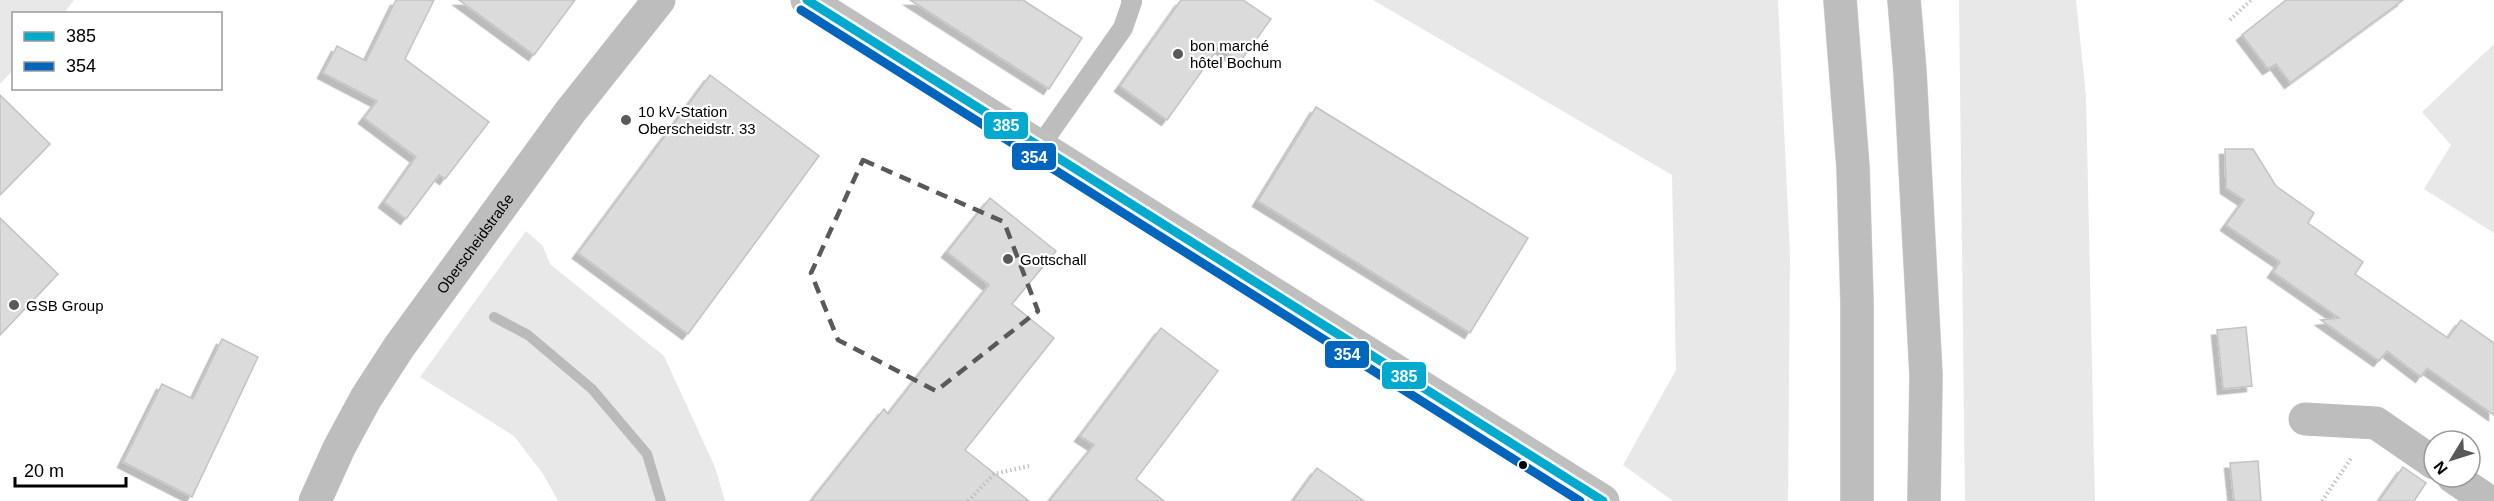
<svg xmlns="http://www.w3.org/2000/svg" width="2494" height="501" font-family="Helvetica,sans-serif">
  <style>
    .green { fill: #e8e8e8 }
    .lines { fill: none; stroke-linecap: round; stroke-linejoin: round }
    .stream { stroke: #bababa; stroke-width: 10 }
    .building { fill: #dbdbdb; stroke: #c3c3c3; stroke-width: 1.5; filter: url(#shadow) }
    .highway-casing { stroke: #dbdbdb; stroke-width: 34 }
    .path { stroke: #c2c2c2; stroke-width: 4; stroke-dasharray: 1.5 3; stroke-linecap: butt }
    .lane { stroke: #bdbdbd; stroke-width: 20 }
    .street { stroke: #bdbdbd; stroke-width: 33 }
    .secondary { stroke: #bfbfbf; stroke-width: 33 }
    .highway { stroke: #bdbdbd; stroke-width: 33 }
    .bus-1-casing { stroke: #fff; stroke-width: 14 }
    .bus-2-casing { stroke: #fff; stroke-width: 14 }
    .bus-1 { stroke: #00a9ce; stroke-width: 9 }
    .bus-2 { stroke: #0065bd; stroke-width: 9 }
    .marked { fill: none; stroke: #595959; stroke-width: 4.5; stroke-dasharray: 12 8; stroke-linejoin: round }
    .poi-dot { fill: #595959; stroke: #fff; stroke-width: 2 }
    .bus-dot { fill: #000; stroke: #fff; stroke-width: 2 }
    .labels { text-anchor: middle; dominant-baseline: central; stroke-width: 4.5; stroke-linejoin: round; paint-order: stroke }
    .poi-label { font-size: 15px; fill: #000; stroke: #fff; text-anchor: start }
    .street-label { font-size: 15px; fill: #000; stroke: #fff }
    .line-badge { stroke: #fff; stroke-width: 2 }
    .badge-label { font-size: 16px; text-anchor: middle; font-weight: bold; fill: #fff }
  </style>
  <defs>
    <filter id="shadow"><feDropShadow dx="-5.5" dy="5.5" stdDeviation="0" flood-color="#0004"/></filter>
  </defs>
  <rect width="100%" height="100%" fill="#fff"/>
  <g class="green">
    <polygon points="0,0 74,0 64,13 14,14 13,70 0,84"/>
    <polygon points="1373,0 1778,0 1790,255 1788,501 1673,501 1623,465 1676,370 1672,175"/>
    <polygon points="1959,0 2076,0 2086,96 2095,501 1965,501"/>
    <polygon points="2494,44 2494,233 2424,189 2451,145 2422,112"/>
    <polygon points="526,231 543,246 550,264 664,356 715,467 725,501 558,501 543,474 514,436 420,377"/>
  </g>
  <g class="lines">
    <polyline class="stream" points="494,317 528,335 592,389 647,454 661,501"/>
  </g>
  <g class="building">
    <polygon points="396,0 434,0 405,59 489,122 445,179 439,175 406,219 384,202 416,157 364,118 377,101 323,73 337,46 366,61"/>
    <polygon points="459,0 575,0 534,55"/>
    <polygon points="910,0 1023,0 1082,38 1049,89"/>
    <polygon points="1181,0 1243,0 1271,19 1240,62 1219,47 1167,120 1120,86"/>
    <polygon points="2286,0 2403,0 2290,83 2276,64 2268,69 2242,35"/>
    <polygon points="710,75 819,156 688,334 578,253"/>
    <polygon points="0,95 50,144 0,195"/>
    <polygon points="1316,107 1528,238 1470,333 1258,201"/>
    <polygon points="2225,149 2253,149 2276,186 2314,213 2308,223 2363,262 2355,274 2448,338 2461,320 2494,343 2494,415 2427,368 2421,377 2387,351 2379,361 2321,320 2339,318 2273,272 2280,262 2226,225 2244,200 2226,188"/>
    <polygon points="990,198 1056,251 1012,304 1054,338 965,450 1029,501 811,501 884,409 888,414 989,285 947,252"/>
    <polygon points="0,218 58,274 0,335"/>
    <polygon points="2246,327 2252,386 2223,389 2217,330"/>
    <polygon points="1161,328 1218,371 1136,479 1164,501 1049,501 1094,445 1080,436"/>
    <polygon points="222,339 258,357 192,497 123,462 162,384 193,399"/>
    <polygon points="2258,461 2261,501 2234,501 2230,463"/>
    <polygon points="2403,467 2426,483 2414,501 2379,501"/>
    <polygon points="1317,468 1364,501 1293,501"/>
  </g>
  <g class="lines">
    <g class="highway-casing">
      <g id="highway">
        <polyline points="1840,0 1853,167 1857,302 1857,501"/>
        <polyline points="1904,0 1910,72 1926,375 1924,501"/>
      </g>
    </g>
    <g class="path">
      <polyline points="2230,20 2251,0"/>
      <polyline points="968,501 994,474 1029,466"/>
      <polyline points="2322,501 2352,457"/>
    </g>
    <polyline class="lane" points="1040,146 1123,28 1132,2 1131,0"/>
    <g class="street">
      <polyline points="2305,419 2376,423 2434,463"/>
      <polyline points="2453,477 2488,501"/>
      <path id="s1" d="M315,501L339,448L366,398L399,347L570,112L659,0"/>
    </g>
    <polyline class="secondary" points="807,0 1603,501"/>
    <use href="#highway" class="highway"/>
    <g class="bus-1-casing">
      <polyline id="bus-1" points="807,0 1603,501"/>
    </g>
    <g class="bus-2-casing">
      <polyline id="bus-2" points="801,10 1580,501"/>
    </g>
    <use href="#bus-1" class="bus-1"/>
    <use href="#bus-2" class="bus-2"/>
  </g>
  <path class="marked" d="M863,160L1004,222L1038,311L936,391L838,340L811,273Z"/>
  <g class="poi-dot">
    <circle cx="1178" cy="54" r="6"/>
    <circle cx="626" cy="120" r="6"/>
    <circle cx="1008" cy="259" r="6"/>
    <circle cx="14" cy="305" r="6"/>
  </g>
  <circle class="bus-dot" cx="1523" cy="465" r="5"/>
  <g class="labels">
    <g class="poi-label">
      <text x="1190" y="45">bon marché<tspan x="1190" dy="17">hôtel Bochum</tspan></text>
      <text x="638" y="111">10 kV-Station<tspan x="638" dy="17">Oberscheidstr. 33</tspan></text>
      <text x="1020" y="259">Gottschall</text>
      <text x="26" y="305">GSB Group</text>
    </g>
    <g class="street-label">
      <text stroke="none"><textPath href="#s1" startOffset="304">Oberscheidstraße</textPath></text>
    </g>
  </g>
  <g class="line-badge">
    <rect x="983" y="111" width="46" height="29" rx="6" fill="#00a9ce"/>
    <rect x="1011" y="142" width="46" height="29" rx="6" fill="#0065bd"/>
    <rect x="1324" y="340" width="46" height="29" rx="6" fill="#0065bd"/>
    <rect x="1381" y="361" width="46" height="29" rx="6" fill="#00a9ce"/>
  </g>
  <g class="badge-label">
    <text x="1006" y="131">385</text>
    <text x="1034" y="163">354</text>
    <text x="1347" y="360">354</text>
    <text x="1404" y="382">385</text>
  </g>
  <rect x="12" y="12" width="210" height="78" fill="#ffffff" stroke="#999999" stroke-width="1.5"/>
  <rect x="24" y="32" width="30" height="9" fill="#00a9ce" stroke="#999999" stroke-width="1.5"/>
  <text x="66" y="42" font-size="18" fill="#000000">385</text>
  <rect x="24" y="62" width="30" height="9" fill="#0065bd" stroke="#999999" stroke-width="1.5"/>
  <text x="66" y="72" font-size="18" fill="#000000">354</text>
  <g transform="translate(2452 459) rotate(232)"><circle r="28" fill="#ffffff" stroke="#999999" stroke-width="1.5"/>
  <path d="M0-4.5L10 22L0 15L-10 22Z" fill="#595959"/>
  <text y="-9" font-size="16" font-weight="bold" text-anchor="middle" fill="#000000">N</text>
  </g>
  <path d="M15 477v9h111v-9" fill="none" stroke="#000000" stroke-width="3"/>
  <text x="24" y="477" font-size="18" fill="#000000" stroke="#ffffff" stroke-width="4.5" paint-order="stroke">20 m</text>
</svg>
